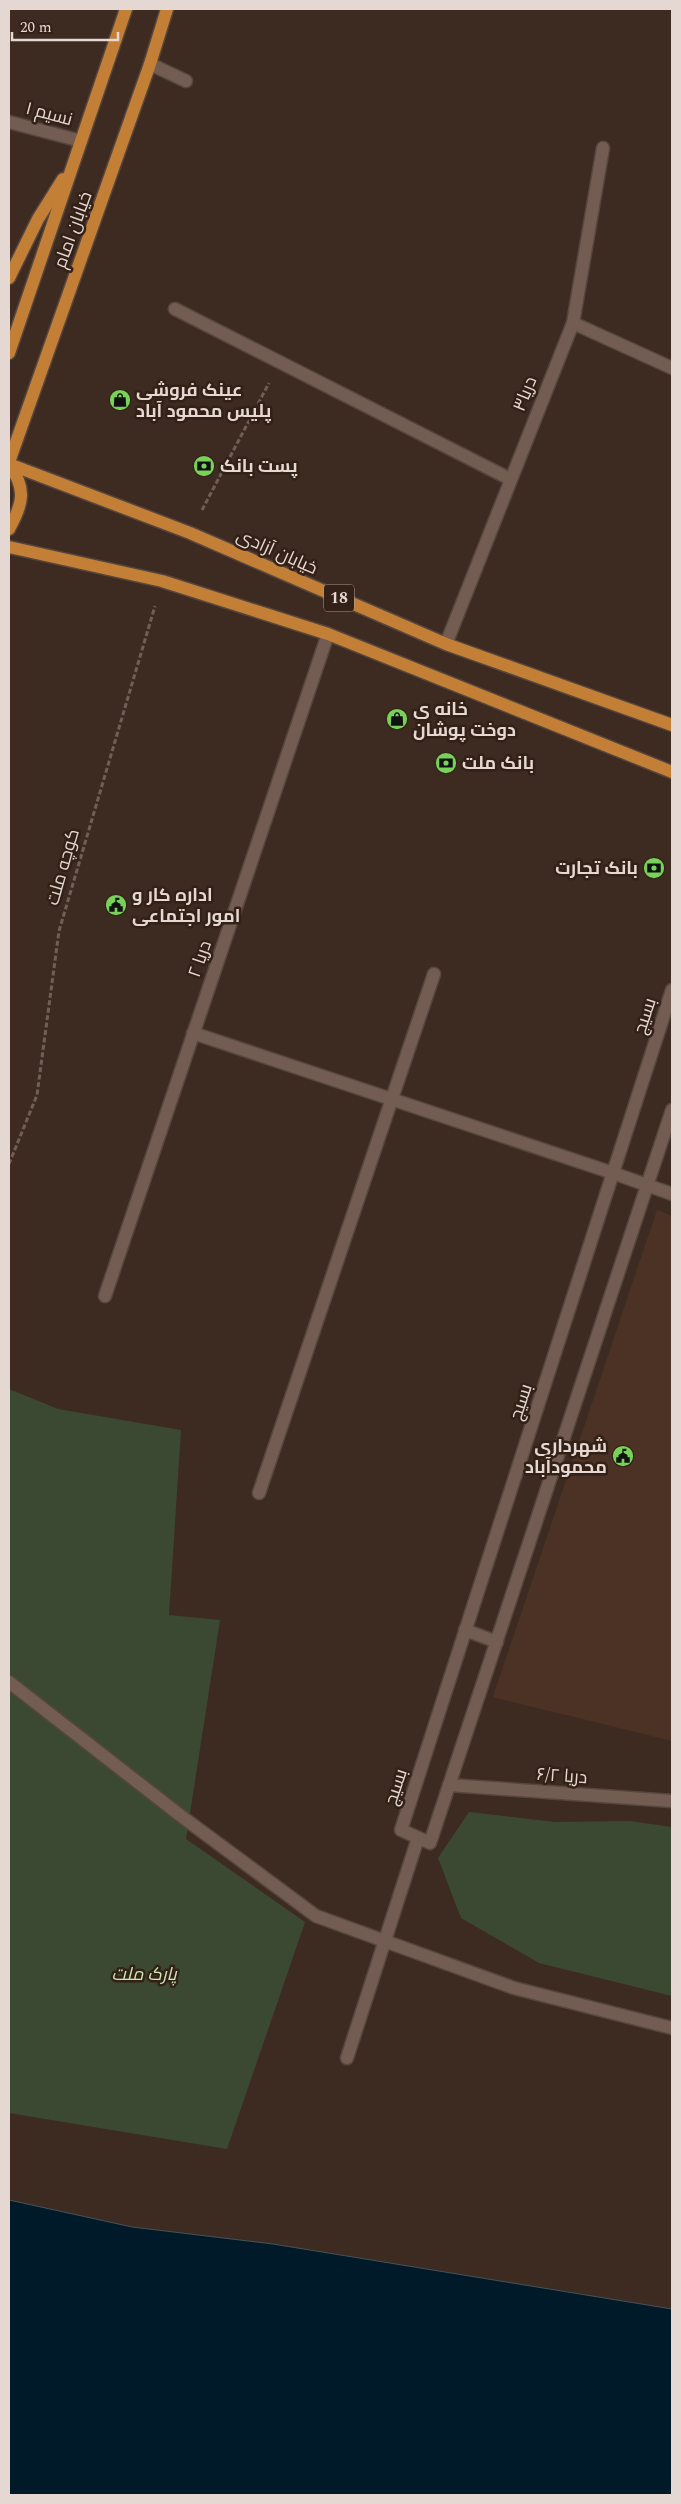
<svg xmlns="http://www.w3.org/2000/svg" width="681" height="2504" font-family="Spectral,Cairo,serif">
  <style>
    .built { fill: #4b3225 }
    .green { fill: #3c4932 }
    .water { fill: #001a29; stroke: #45535c }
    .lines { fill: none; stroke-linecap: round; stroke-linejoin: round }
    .minor-casing { stroke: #56463e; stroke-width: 15 }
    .major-casing { stroke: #56463e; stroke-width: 15 }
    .path { stroke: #6f5f56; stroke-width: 3; stroke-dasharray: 5 2.5; stroke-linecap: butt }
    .minor { stroke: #735d52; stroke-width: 12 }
    .major { stroke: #c37f36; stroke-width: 12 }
    .labels { text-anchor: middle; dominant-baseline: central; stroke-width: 5; stroke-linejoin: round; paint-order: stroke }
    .shield { fill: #332117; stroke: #b0a19a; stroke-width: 1 }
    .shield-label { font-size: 16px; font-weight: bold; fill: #e5d8d2 }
    .street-label { font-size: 18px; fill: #e5d8d2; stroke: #332117 }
    .poi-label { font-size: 18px; font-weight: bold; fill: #e5d8d2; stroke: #332117; text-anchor: start }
    .park-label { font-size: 18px; font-style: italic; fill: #cbe9b4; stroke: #332117 }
  </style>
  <rect width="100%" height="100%" fill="#3d2b21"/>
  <polygon class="built" points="657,1210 672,1216 672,1741 493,1697"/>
  <g class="green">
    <polygon points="9,1389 58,1409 181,1430 169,1615 220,1620 186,1839 305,1922 227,2149 9,2113"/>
    <polygon points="469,1812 555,1822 630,1821 672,1827 672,1996 539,1963 461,1918 438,1858"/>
  </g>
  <polygon class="water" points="9,2200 132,2227 273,2244 672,2309 672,2495 9,2495"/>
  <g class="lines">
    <g class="minor-casing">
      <g id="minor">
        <polyline points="150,64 186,81"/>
        <polyline points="9,122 81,141"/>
        <polyline points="175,309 510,479"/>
        <polyline points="573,323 672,368"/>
        <polyline points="446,644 573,323 603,148"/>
        <polyline points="672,990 401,1830 430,1843 672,1110"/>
        <polyline points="193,1033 613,1173 672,1194"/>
        <polyline points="105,1296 328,634"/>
        <polyline points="259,1493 434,974"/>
        <polyline points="465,1630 497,1642"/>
        <polyline points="9,1682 181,1816 316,1916 514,1988 672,2028"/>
        <polyline points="449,1785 672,1801"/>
        <polyline points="347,2058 418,1838"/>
      </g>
    </g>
    <g class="major-casing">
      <g id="major">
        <polyline points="9,278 38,219 63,179"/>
        <polyline points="9,353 126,9"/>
        <polyline points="9,462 150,64 167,9"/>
        <polyline points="9,464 190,533 446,644 672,725"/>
        <path d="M9,529C23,504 27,488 9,465"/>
        <polyline points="9,547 162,581 328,634 672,772"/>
      </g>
    </g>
    <g class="path">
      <polyline points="202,510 269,383"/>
      <polyline points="9,1164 37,1095 59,931 155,606"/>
    </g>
    <use href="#minor" class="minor"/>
    <use href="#major" class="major"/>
  </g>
  <defs>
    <g id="shop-disc" transform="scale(1.125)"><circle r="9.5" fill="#78d158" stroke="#332117"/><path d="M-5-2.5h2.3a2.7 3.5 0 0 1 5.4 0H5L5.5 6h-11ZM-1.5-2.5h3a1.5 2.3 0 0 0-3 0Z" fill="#111"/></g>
    <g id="bank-disc" transform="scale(1.125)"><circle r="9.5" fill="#78d158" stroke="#332117"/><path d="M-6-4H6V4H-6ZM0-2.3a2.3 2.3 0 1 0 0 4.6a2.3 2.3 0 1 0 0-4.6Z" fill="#111"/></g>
    <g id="civic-disc" transform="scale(1.125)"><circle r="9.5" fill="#78d158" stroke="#332117"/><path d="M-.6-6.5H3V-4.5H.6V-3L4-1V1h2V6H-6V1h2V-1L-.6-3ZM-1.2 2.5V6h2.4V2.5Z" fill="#111"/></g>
  </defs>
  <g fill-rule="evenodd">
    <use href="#shop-disc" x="120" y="400"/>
    <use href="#bank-disc" x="204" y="466"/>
    <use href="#shop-disc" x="397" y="719"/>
    <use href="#bank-disc" x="446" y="763"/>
    <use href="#bank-disc" x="654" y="868"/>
    <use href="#civic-disc" x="116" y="905"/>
    <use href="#civic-disc" x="623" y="1456"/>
  </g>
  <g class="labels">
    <rect class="shield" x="324" y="584.5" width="30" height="27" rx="4"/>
    <g class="shield-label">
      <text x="339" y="598">18</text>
    </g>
    <g class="street-label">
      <text transform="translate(49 114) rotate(15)">نسیم ۱</text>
      <text transform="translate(73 230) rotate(-70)">خیابان امام</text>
      <text transform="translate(525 394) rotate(-68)">دریا۳</text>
      <text transform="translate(277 552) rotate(24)">خیابان آزادی</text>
      <text transform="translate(63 867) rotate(-74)">کوچه ملت</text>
      <text transform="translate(200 959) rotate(-71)">دریا ۲</text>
      <text transform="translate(645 1016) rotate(-72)">بسیج</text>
      <text transform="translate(521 1402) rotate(-72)">بسیج</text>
      <text transform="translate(562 1776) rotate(4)">دریا ۶/۲</text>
      <text transform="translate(396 1787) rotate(-72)">بسیج</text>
    </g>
    <g class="poi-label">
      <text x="136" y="390">عینک فروشی<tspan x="136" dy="21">پلیس محمود آباد</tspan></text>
      <text x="220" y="466">پست بانک</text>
      <text x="413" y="709">خانه ی<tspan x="413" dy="21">دوخت پوشان</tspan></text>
      <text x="462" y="763">بانک ملت</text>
      <text x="638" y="868" text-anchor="end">بانک تجارت</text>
      <text x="132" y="895">اداره کار و<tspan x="132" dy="21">امور اجتماعی</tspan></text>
      <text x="607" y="1446" text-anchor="end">شهرداری<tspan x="607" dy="21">محمودآباد</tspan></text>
    </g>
    <g class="park-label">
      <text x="144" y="1974">پارک ملت</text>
    </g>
  </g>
  <rect width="681" height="2504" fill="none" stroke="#e5d8d2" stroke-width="20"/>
  <path d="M12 32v8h106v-8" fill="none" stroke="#e5d8d2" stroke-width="2.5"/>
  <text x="20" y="32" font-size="15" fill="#e5d8d2" stroke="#332117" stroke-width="4" paint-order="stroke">20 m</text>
</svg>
